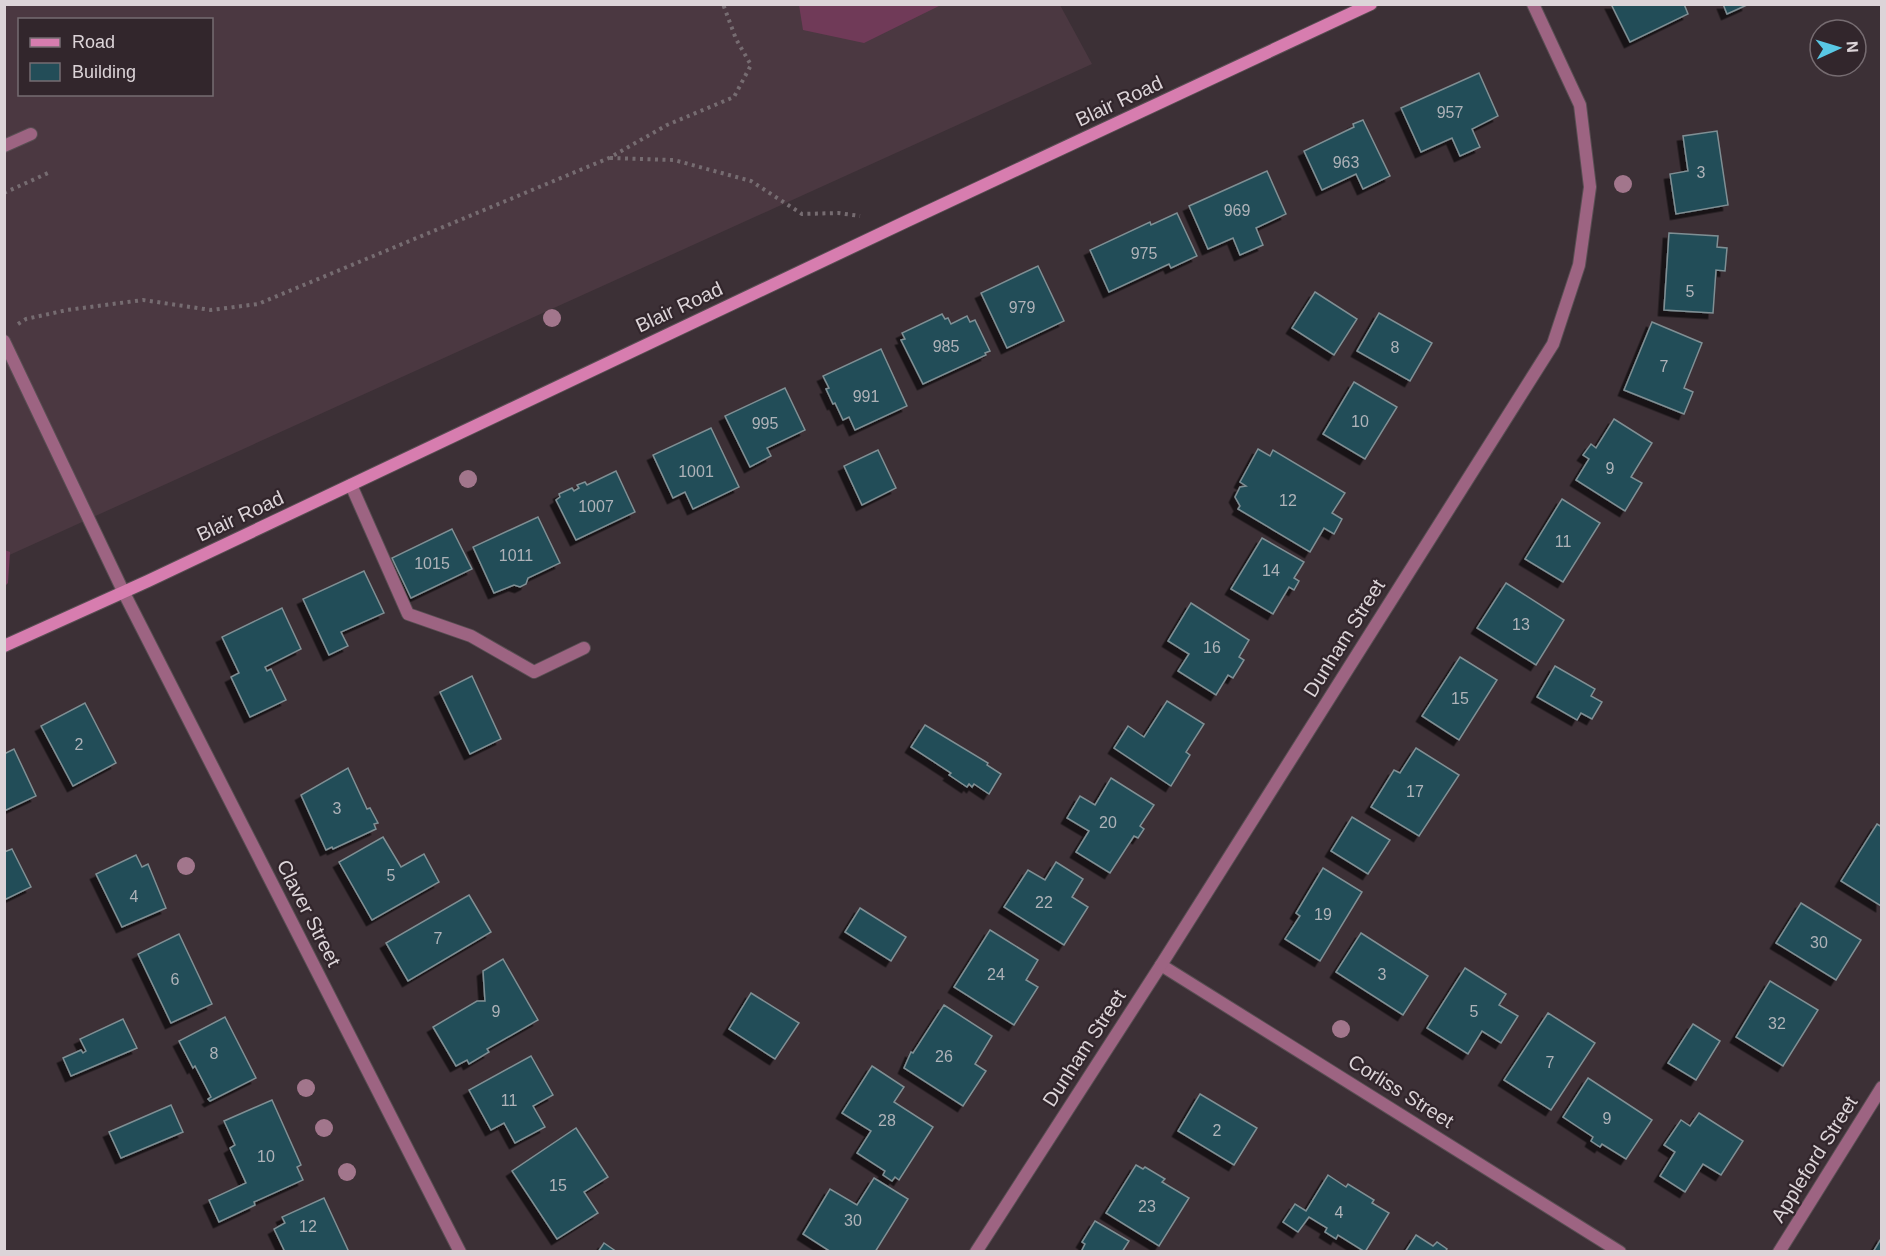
<svg xmlns="http://www.w3.org/2000/svg" width="1886" height="1256" font-family="Helvetica,sans-serif">
  <style>
    .built { fill: #4b3841; fill-rule: evenodd }
    .green { fill: #703a58 }
    .building { fill: #234d58; stroke: #7f8f94; stroke-width: 1.5; filter: url(#shadow) }
    .lines { fill: none; stroke-linecap: round; stroke-linejoin: round }
    .service-casing { stroke: #594e53; stroke-width: 14 }
    .minor-casing { stroke: #594e53; stroke-width: 14 }
    .tertiary-casing { stroke: #594e53; stroke-width: 14 }
    .secondary-casing { stroke: #594e53; stroke-width: 14 }
    .path { stroke: #766c71; stroke-width: 4; stroke-dasharray: 3 4.5; stroke-linecap: butt }
    .service { stroke: #9d6482; stroke-width: 12 }
    .minor { stroke: #9d6482; stroke-width: 12 }
    .tertiary { stroke: #9d6482; stroke-width: 12 }
    .secondary { stroke: #d77daf; stroke-width: 12 }
    .tree { fill: #a2768c }
    .labels { text-anchor: middle; dominant-baseline: central; stroke-width: 4.5; stroke-linejoin: round; paint-order: stroke }
    .number-label { font-size: 16px; fill: #aeb2b8 }
    .street-label { font-size: 20px; fill: #dcd4d8; stroke: #32262c }
  </style>
  <defs>
    <filter id="shadow"><feDropShadow dx="-5.5" dy="5.5" stdDeviation="0" flood-color="#0009"/></filter>
  </defs>
  <rect width="100%" height="100%" fill="#3c3036"/>
  <path class="built" d="M4,5H1060L1092,64L5,557ZM20,20H212V94H20Z"/>
  <g class="green">
    <polygon points="799,5 799,4 941,5 864,43 803,30"/>
    <polygon points="5,550 10,552 8,583 5,586"/>
  </g>
  <g class="building">
    <polygon points="1611,4 1684,4 1688,14 1630,42"/>
    <polygon points="1723,4 1747,4 1747,5 1727,14"/>
    <polygon points="1479,73 1498,116 1472,129 1480,147 1460,156 1452,138 1421,152 1401,108"/>
    <polygon points="1363,120 1390,176 1363,189 1356,174 1322,190 1304,151 1354,127 1353,124"/>
    <polygon points="1717,131 1728,205 1676,214 1670,174 1688,171 1683,136"/>
    <polygon points="1267,171 1286,214 1256,228 1263,245 1240,255 1233,238 1208,249 1189,206"/>
    <polygon points="1177,213 1197,256 1171,268 1169,264 1109,292 1090,250 1150,222 1151,225"/>
    <polygon points="1669,233 1718,236 1717,247 1727,248 1725,271 1716,270 1713,313 1664,310"/>
    <polygon points="1038,266 1064,321 1007,348 981,293"/>
    <polygon points="1315,292 1357,319 1334,355 1292,328"/>
    <polygon points="1379,313 1432,343 1410,381 1357,351"/>
    <polygon points="942,314 945,319 948,318 951,324 967,316 970,322 975,320 990,351 985,353 986,355 923,384 901,340 905,339 902,333"/>
    <polygon points="1652,322 1702,343 1684,388 1693,392 1684,414 1624,390"/>
    <polygon points="881,349 907,406 855,430 849,417 843,420 835,403 833,404 826,389 829,388 823,376"/>
    <polygon points="1354,382 1397,407 1365,459 1323,434"/>
    <polygon points="785,388 805,430 767,448 771,456 750,467 725,416"/>
    <polygon points="1614,419 1652,443 1631,477 1642,483 1625,511 1576,480 1589,459 1583,455 1591,444 1596,448"/>
    <polygon points="711,428 739,487 693,509 685,492 673,498 653,455"/>
    <polygon points="1258,449 1270,456 1273,450 1345,493 1332,513 1342,519 1334,534 1324,528 1310,552 1238,509 1240,506 1235,497 1240,487 1246,486 1240,482"/>
    <polygon points="878,450 896,488 862,505 844,466"/>
    <polygon points="616,471 635,512 576,540 556,500 560,497 559,494 572,488 574,491 579,488 577,485 585,482 587,485"/>
    <polygon points="1562,499 1600,523 1563,582 1525,559"/>
    <polygon points="538,517 560,563 528,578 526,584 520,587 514,585 494,593 473,547"/>
    <polygon points="452,529 472,569 411,598 392,558"/>
    <polygon points="1262,538 1304,562 1294,578 1299,581 1294,590 1289,587 1273,614 1231,589"/>
    <polygon points="364,571 384,613 341,632 348,646 329,655 303,599"/>
    <polygon points="1506,583 1564,620 1536,665 1477,628"/>
    <polygon points="1191,603 1249,640 1239,657 1244,660 1233,678 1228,675 1216,695 1178,671 1189,654 1168,641"/>
    <polygon points="282,608 301,649 265,667 267,671 271,669 286,700 250,717 231,677 239,673 222,637"/>
    <polygon points="1460,657 1497,680 1459,740 1422,716"/>
    <polygon points="1555,666 1595,689 1591,696 1602,702 1592,719 1581,713 1577,720 1537,697"/>
    <polygon points="472,676 501,739 470,754 440,692"/>
    <polygon points="1167,701 1204,724 1186,752 1190,755 1171,786 1114,748 1128,726 1144,737"/>
    <polygon points="85,703 116,763 73,786 41,726"/>
    <polygon points="925,725 988,763 987,765 1001,774 989,794 974,784 972,787 969,784 967,787 949,775 951,773 911,747"/>
    <polygon points="1416,748 1459,775 1419,836 1371,807 1394,770 1400,773"/>
    <polygon points="14,749 36,796 4,811 4,754"/>
    <polygon points="348,768 367,809 370,808 378,823 374,824 376,829 333,849 332,847 326,850 301,795"/>
    <polygon points="1111,778 1154,805 1140,826 1144,829 1138,838 1134,836 1110,873 1076,852 1089,831 1067,818 1080,796 1095,805"/>
    <polygon points="1352,817 1390,840 1368,874 1331,851"/>
    <polygon points="1877,824 1882,827 1881,906 1841,881"/>
    <polygon points="383,837 401,867 424,854 439,882 372,920 339,862"/>
    <polygon points="12,849 31,887 4,900 4,852"/>
    <polygon points="136,855 142,867 148,864 166,908 122,927 96,874"/>
    <polygon points="1056,862 1083,879 1072,897 1088,907 1064,945 1004,907 1028,870 1045,880"/>
    <polygon points="1323,868 1362,892 1320,961 1285,939 1300,916 1296,913"/>
    <polygon points="469,895 491,932 408,981 386,943"/>
    <polygon points="1801,903 1861,940 1836,980 1776,943"/>
    <polygon points="860,908 906,937 891,961 845,932"/>
    <polygon points="990,930 1038,960 1026,980 1038,987 1014,1025 954,987"/>
    <polygon points="1361,933 1428,976 1403,1015 1336,972"/>
    <polygon points="179,934 212,1004 171,1023 138,954"/>
    <polygon points="503,959 538,1020 487,1049 489,1052 469,1064 467,1060 456,1066 433,1027 477,1001 485,1001 483,971"/>
    <polygon points="1465,968 1506,994 1499,1005 1518,1016 1501,1043 1482,1031 1468,1054 1427,1028"/>
    <polygon points="1770,981 1818,1010 1783,1066 1736,1037"/>
    <polygon points="751,993 799,1023 775,1059 729,1029"/>
    <polygon points="944,1005 992,1036 975,1064 986,1071 963,1106 904,1068 911,1052 913,1053"/>
    <polygon points="1548,1013 1595,1043 1551,1110 1504,1080"/>
    <polygon points="225,1017 256,1078 210,1101 208,1099 211,1097 195,1066 193,1068 179,1041"/>
    <polygon points="123,1019 137,1048 71,1076 63,1058 81,1050 83,1053 86,1051 80,1039"/>
    <polygon points="1693,1024 1720,1041 1696,1080 1668,1063"/>
    <polygon points="531,1056 553,1095 533,1106 545,1127 515,1143 504,1123 491,1130 469,1090"/>
    <polygon points="872,1066 904,1087 894,1102 933,1127 899,1180 895,1177 892,1181 883,1175 885,1171 857,1153 871,1131 842,1113"/>
    <polygon points="1588,1078 1652,1120 1626,1159 1602,1144 1600,1147 1591,1141 1593,1137 1563,1117"/>
    <polygon points="1200,1094 1257,1128 1234,1165 1178,1131"/>
    <polygon points="272,1100 301,1165 297,1167 303,1180 254,1202 255,1205 219,1222 209,1200 246,1183 230,1148 235,1145 224,1121"/>
    <polygon points="171,1105 183,1132 121,1158 109,1132"/>
    <polygon points="1699,1113 1743,1141 1721,1175 1703,1164 1685,1192 1660,1176 1675,1152 1664,1145 1681,1120 1690,1126"/>
    <polygon points="576,1128 608,1177 584,1192 598,1213 557,1239 512,1171"/>
    <polygon points="1136,1165 1143,1169 1145,1167 1165,1179 1162,1182 1189,1198 1159,1246 1106,1213"/>
    <polygon points="1328,1175 1346,1187 1348,1184 1374,1200 1372,1203 1389,1213 1365,1252 1338,1235 1336,1239 1325,1232 1327,1228 1309,1217 1298,1232 1283,1222 1295,1204 1306,1211"/>
    <polygon points="874,1178 908,1199 875,1252 831,1252 803,1234 830,1189 857,1205"/>
    <polygon points="324,1198 349,1252 285,1252 274,1229 285,1223 282,1217"/>
    <polygon points="1095,1221 1129,1241 1122,1252 1081,1252 1085,1244 1082,1242"/>
    <polygon points="1416,1235 1433,1246 1437,1242 1447,1249 1445,1252 1405,1252"/>
    <polygon points="1882,1237 1882,1252 1873,1252"/>
    <polygon points="604,1243 617,1252 598,1252"/>
  </g>
  <g class="lines">
    <g class="service-casing">
      <g id="service">
        <polyline points="4,146 31,134"/>
        <polyline points="351,485 408,614 471,636 534,672 584,648"/>
      </g>
    </g>
    <g class="minor-casing">
      <g id="minor">
        <polyline points="4,341 124,593 460,1252"/>
        <polyline points="1161,965 1620,1252"/>
        <polyline points="976,1252 1161,965 1553,344 1579,265 1590,187 1580,105 1533,4"/>
      </g>
    </g>
    <g class="tertiary-casing">
      <polyline id="tertiary" points="1779,1252 1882,1087"/>
    </g>
    <g class="secondary-casing">
      <polyline id="secondary" points="4,646 148,581 905,222 1371,4"/>
    </g>
    <g class="path">
      <polyline points="610,158 674,160 751,181 802,214 838,213 860,216"/>
      <polyline points="4,193 48,173"/>
      <polyline points="18,324 26,319 67,310 143,300 211,310 258,304 609,158 667,125 734,97 751,65 736,39 723,4"/>
    </g>
    <use href="#service" class="service"/>
    <use href="#minor" class="minor"/>
    <use href="#tertiary" class="tertiary"/>
    <use href="#secondary" class="secondary"/>
  </g>
  <g class="tree">
    <circle cx="1623" cy="184" r="9"/>
    <circle cx="552" cy="318" r="9"/>
    <circle cx="468" cy="479" r="9"/>
    <circle cx="186" cy="866" r="9"/>
    <circle cx="1341" cy="1029" r="9"/>
    <circle cx="306" cy="1088" r="9"/>
    <circle cx="324" cy="1128" r="9"/>
    <circle cx="347" cy="1172" r="9"/>
  </g>
  <g class="labels">
    <g class="number-label">
      <text x="1450" y="112">957</text>
      <text x="1346" y="162">963</text>
      <text x="1701" y="172">3</text>
      <text x="1237" y="210">969</text>
      <text x="1144" y="253">975</text>
      <text x="1690" y="291">5</text>
      <text x="1022" y="307">979</text>
      <text x="946" y="346">985</text>
      <text x="1395" y="347">8</text>
      <text x="1664" y="366">7</text>
      <text x="866" y="396">991</text>
      <text x="1360" y="421">10</text>
      <text x="765" y="423">995</text>
      <text x="1610" y="468">9</text>
      <text x="696" y="471">1001</text>
      <text x="1288" y="500">12</text>
      <text x="596" y="506">1007</text>
      <text x="1563" y="541">11</text>
      <text x="516" y="555">1011</text>
      <text x="432" y="563">1015</text>
      <text x="1271" y="570">14</text>
      <text x="1521" y="624">13</text>
      <text x="1212" y="647">16</text>
      <text x="1460" y="698">15</text>
      <text x="79" y="744">2</text>
      <text x="1415" y="791">17</text>
      <text x="337" y="808">3</text>
      <text x="1108" y="822">20</text>
      <text x="391" y="875">5</text>
      <text x="134" y="896">4</text>
      <text x="1044" y="902">22</text>
      <text x="1323" y="914">19</text>
      <text x="438" y="938">7</text>
      <text x="1819" y="942">30</text>
      <text x="996" y="974">24</text>
      <text x="1382" y="974">3</text>
      <text x="175" y="979">6</text>
      <text x="496" y="1011">9</text>
      <text x="1474" y="1011">5</text>
      <text x="1777" y="1023">32</text>
      <text x="214" y="1053">8</text>
      <text x="944" y="1056">26</text>
      <text x="1550" y="1062">7</text>
      <text x="509" y="1100">11</text>
      <text x="1607" y="1118">9</text>
      <text x="887" y="1120">28</text>
      <text x="1217" y="1130">2</text>
      <text x="266" y="1156">10</text>
      <text x="558" y="1185">15</text>
      <text x="1147" y="1206">23</text>
      <text x="1339" y="1212">4</text>
      <text x="853" y="1220">30</text>
      <text x="308" y="1226">12</text>
    </g>
    <g class="street-label">
      <text transform="translate(1119 101) rotate(-25)">Blair Road</text>
      <text transform="translate(679 307) rotate(-25)">Blair Road</text>
      <text transform="translate(240 516) rotate(-25)">Blair Road</text>
      <text transform="translate(1344 638) rotate(-58)">Dunham Street</text>
      <text transform="translate(309 913) rotate(63)">Claver Street</text>
      <text transform="translate(1084 1048) rotate(-57)">Dunham Street</text>
      <text transform="translate(1401 1091) rotate(32)">Corliss Street</text>
      <text transform="translate(1814 1159) rotate(-58)">Appleford Street</text>
    </g>
  </g>
  <rect width="1886" height="1256" fill="none" stroke="#dcd4d8" stroke-width="12"/>
  <rect x="18" y="18" width="195" height="78" fill="#32262c" stroke="#766c71" stroke-width="1.5"/>
  <rect x="30" y="38" width="30" height="9" fill="#d77daf" stroke="#766c71" stroke-width="1.5"/>
  <text x="72" y="48" font-size="18" fill="#dcd4d8">Road</text>
  <rect x="30" y="63" width="30" height="18" fill="#234d58" stroke="#766c71" stroke-width="1.5"/>
  <text x="72" y="78" font-size="18" fill="#dcd4d8">Building</text>
  <g transform="translate(1838 48) rotate(86)"><circle r="28" fill="#32262c" stroke="#766c71" stroke-width="1.5"/>
  <path d="M0-4.5L10 22L0 15L-10 22Z" fill="#59c8e5"/>
  <text y="-9" font-size="16" font-weight="bold" text-anchor="middle" fill="#dcd4d8">N</text>
  </g>
</svg>
